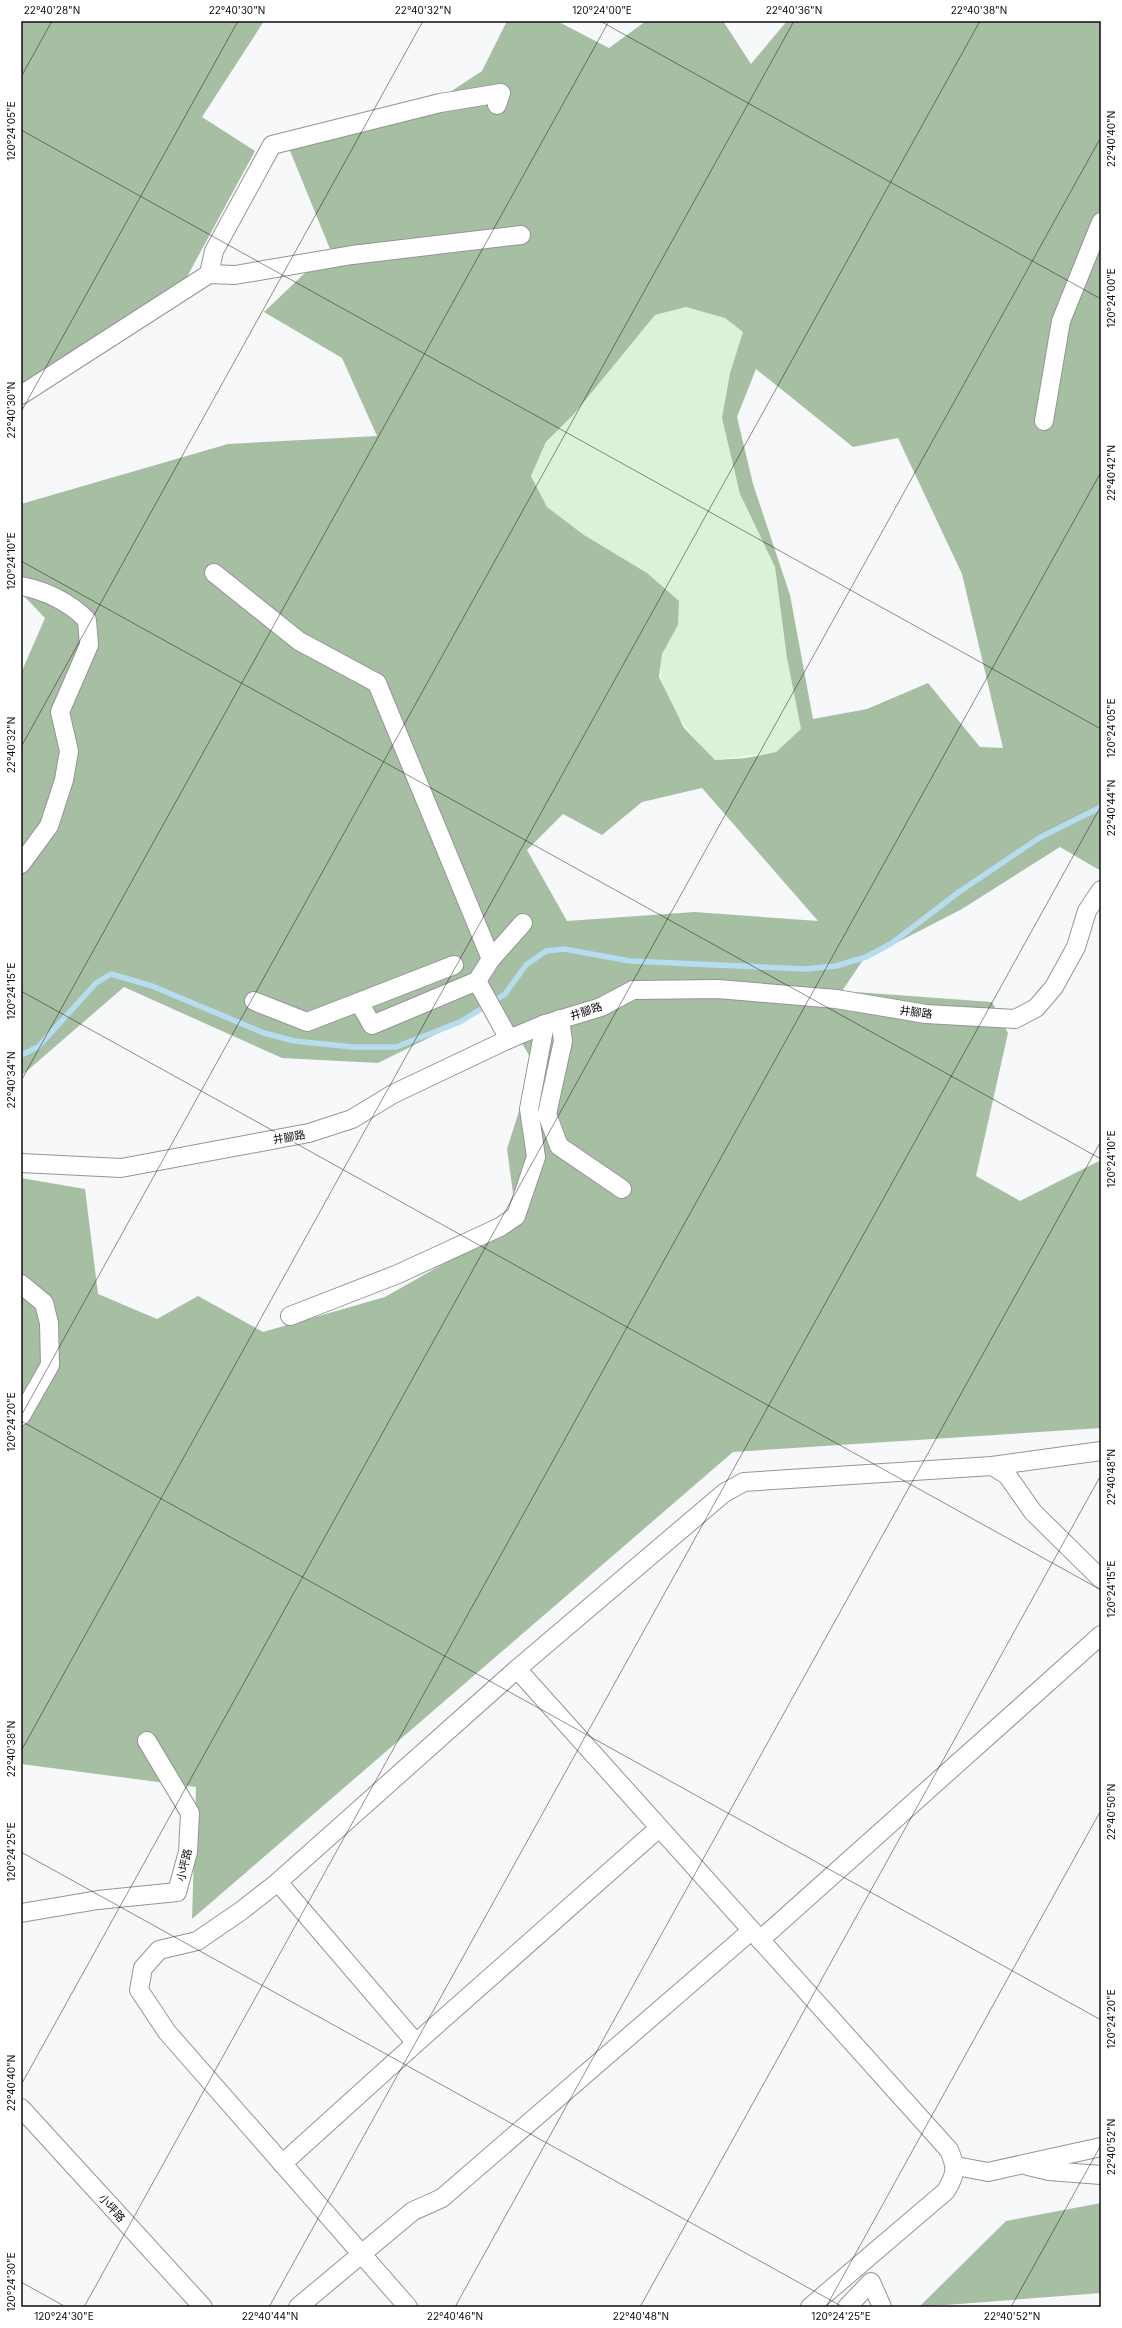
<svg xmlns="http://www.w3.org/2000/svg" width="1122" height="2328" font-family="Inter,'Noto Sans TC',sans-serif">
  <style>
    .green { fill: #daf2d5 }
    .forest { fill: #a6bea1; fill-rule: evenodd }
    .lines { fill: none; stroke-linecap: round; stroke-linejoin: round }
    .stream { stroke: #b5ddef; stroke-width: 5.5 }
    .minor-casing { stroke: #949596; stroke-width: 20 }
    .minor { stroke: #fff; stroke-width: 18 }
    .ticks { fill: none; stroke: #0b0b0c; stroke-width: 1; stroke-opacity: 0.45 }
    .labels { text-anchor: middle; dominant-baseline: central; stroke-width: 4; stroke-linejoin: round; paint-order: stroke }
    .street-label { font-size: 11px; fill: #0b0b0c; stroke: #fff }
    .neatline { fill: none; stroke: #0b0b0c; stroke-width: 1.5 }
    .ticks-label { font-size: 10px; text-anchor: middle; fill: #0b0b0c }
  </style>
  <rect width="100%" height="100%" fill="#f7f8f9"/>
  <path class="green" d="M686,307L725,318L743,332L730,373L740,494L775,567L787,658L801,729L776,752L715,760C691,735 652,693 662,655C665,645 673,634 678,625L584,535L547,507L531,476L546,443L574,414L655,315Z"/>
  <g class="forest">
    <polygon points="21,21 264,21 202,117 255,151 181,288 21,397"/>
    <path d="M507,21H557L609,48L646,21H723L751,64L787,21H1101V871L1060,847L962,909L863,960L842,991L992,1002L1008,1033L976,1176L1020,1201L1101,1160V1428L733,1452L192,1919L196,1787L21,1764V1178L85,1189L98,1294L157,1319L198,1296L263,1332L385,1297L517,1222L507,1149L534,1064L499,1003L378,1063L282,1058L124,987L21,1076V673L45,618L24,596H21V504L228,444L377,436L342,358L264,312L330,249L286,141L412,117L482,71ZM686,307L725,318L743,332L730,373L722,418L740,494L775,567L787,658L801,729L776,752L746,758L715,760L684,728L659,677L662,654L678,625L679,601L647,573L584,535L547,507L531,476L546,442L574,414L655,315ZM756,369L853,447L898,438L962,574L1003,748L980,747L928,683L867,709L813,719L790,595L753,484L737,417ZM702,788L818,921L694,912L567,921L527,850L563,814L602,835L642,802Z"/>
    <polygon points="1101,2203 1101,2293 919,2307 1006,2221"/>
  </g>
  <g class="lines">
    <polyline class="stream" points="21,1055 38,1047 96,983 111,974 152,986 264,1033 294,1041 353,1047 396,1047 460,1022 505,994 526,965 546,951 564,949 630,961 805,969 836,966 866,957 892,943 959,892 1039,838 1101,807"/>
    <g class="minor-casing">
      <g id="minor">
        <polyline points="209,274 214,251 272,145 440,103 501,93 497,105"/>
        <polyline points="21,395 209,274 235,275 352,255 521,235"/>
        <polyline points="1044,421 1061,321 1101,222"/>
        <polyline points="214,573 299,641 377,683 491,959"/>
        <path d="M21,586C47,591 68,601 87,620L89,645L60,712L69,751L64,780L49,826L21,864"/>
        <polyline points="454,965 359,1002 372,1025 477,981 491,959 523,923"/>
        <polyline points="477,981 509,1039"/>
        <polyline points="254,1001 307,1022 359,1002"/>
        <polyline points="560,1019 563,1041 547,1114 559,1146 622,1189"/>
        <polyline points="21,1163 121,1168 309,1133 352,1119 393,1094 509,1039 545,1024 601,1007 633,990 718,989 836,999 926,1014 1015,1019 1036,1008 1054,987 1076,947 1087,911 1101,890"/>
        <polyline points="21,1284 44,1303 49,1323 50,1365 21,1416"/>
        <polyline points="290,1316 398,1274 500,1227 516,1216 536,1157 529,1109 545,1024"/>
        <polyline points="992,1466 1101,1451"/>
        <path d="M517,1669L949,2150C957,2168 956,2174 946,2191L810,2307"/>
        <polyline points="278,1882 416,2043 659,1828"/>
        <polyline points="21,1913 98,1900 177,1892 188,1852 190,1813 147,1741"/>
        <polyline points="760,1940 1101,1635"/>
        <polyline points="21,2108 203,2307"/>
        <polyline points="282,2164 416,2043"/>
        <polyline points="956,2166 988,2172 1101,2147"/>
        <polyline points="1028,2166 1049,2171 1101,2175"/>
        <polyline points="298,2307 413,2211 442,2198 751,1931"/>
        <polyline points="408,2307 167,2032 139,1990 143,1968 159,1950 197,1941 241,1911 278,1882 517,1669 724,1493 744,1482 992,1466 1007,1475 1033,1512 1101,1579"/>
        <polyline points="847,2307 871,2282 882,2307"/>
      </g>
    </g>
    <use href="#minor" class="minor"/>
  </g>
  <path class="ticks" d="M600,21L1101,299M21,77L52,21M21,130L1101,729M21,412L238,21M21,561L1101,1159M21,747L423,21M21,991L1101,1590M21,1081L609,21M21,1416L794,21M21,1421L1101,2020M21,1751L980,21M21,1852L843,2307M21,2085L1101,137M21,2282L66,2307M84,2307L1101,472M269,2307L1101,806M455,2307L1101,1141M640,2307L1101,1475M826,2307L1101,1810M1011,2307L1101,2145"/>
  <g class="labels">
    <g class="street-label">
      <text transform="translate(586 1011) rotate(-18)">井腳路</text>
      <text transform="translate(916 1012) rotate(7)">井腳路</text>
      <text transform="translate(289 1137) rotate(-10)">井腳路</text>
      <text transform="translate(184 1865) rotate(-77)">小坪路</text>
      <text transform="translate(112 2208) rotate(48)">小坪路</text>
    </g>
  </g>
  <rect width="1122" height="2328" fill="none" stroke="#ffffff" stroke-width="44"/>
  <rect x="22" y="22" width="1078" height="2284" class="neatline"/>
  <g class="ticks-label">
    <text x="52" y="14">22°40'28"N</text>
    <text x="237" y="14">22°40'30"N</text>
    <text x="423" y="14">22°40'32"N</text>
    <text x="602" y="14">120°24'00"E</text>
    <text x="794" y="14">22°40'36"N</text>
    <text x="979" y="14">22°40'38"N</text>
    <text transform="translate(11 131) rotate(-90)" y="4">120°24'05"E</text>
    <text transform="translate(1111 139) rotate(-90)" y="4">22°40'40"N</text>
    <text transform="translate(1111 298) rotate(-90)" y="4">120°24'00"E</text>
    <text transform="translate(11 410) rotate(-90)" y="4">22°40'30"N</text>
    <text transform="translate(1111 473) rotate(-90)" y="4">22°40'42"N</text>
    <text transform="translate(11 561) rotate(-90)" y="4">120°24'10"E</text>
    <text transform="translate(1111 728) rotate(-90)" y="4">120°24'05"E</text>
    <text transform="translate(11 745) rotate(-90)" y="4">22°40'32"N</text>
    <text transform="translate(1111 808) rotate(-90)" y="4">22°40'44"N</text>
    <text transform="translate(11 991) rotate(-90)" y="4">120°24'15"E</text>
    <text transform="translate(11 1080) rotate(-90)" y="4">22°40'34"N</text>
    <text transform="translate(1111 1159) rotate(-90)" y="4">120°24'10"E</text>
    <text transform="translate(11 1422) rotate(-90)" y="4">120°24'20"E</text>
    <text transform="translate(1111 1477) rotate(-90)" y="4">22°40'48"N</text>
    <text transform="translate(1111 1589) rotate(-90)" y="4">120°24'15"E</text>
    <text transform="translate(11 1749) rotate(-90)" y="4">22°40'38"N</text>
    <text transform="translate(1111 1812) rotate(-90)" y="4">22°40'50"N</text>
    <text transform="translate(11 1852) rotate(-90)" y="4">120°24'25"E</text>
    <text transform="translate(1111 2019) rotate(-90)" y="4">120°24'20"E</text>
    <text transform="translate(11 2083) rotate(-90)" y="4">22°40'40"N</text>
    <text transform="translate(1111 2147) rotate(-90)" y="4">22°40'52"N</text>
    <text transform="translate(11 2282) rotate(-90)" y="4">120°24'30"E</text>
    <text x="64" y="2320">120°24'30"E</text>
    <text x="270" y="2320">22°40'44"N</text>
    <text x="455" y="2320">22°40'46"N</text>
    <text x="641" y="2320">22°40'48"N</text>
    <text x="841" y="2320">120°24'25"E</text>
    <text x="1012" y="2320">22°40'52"N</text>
  </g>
</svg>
